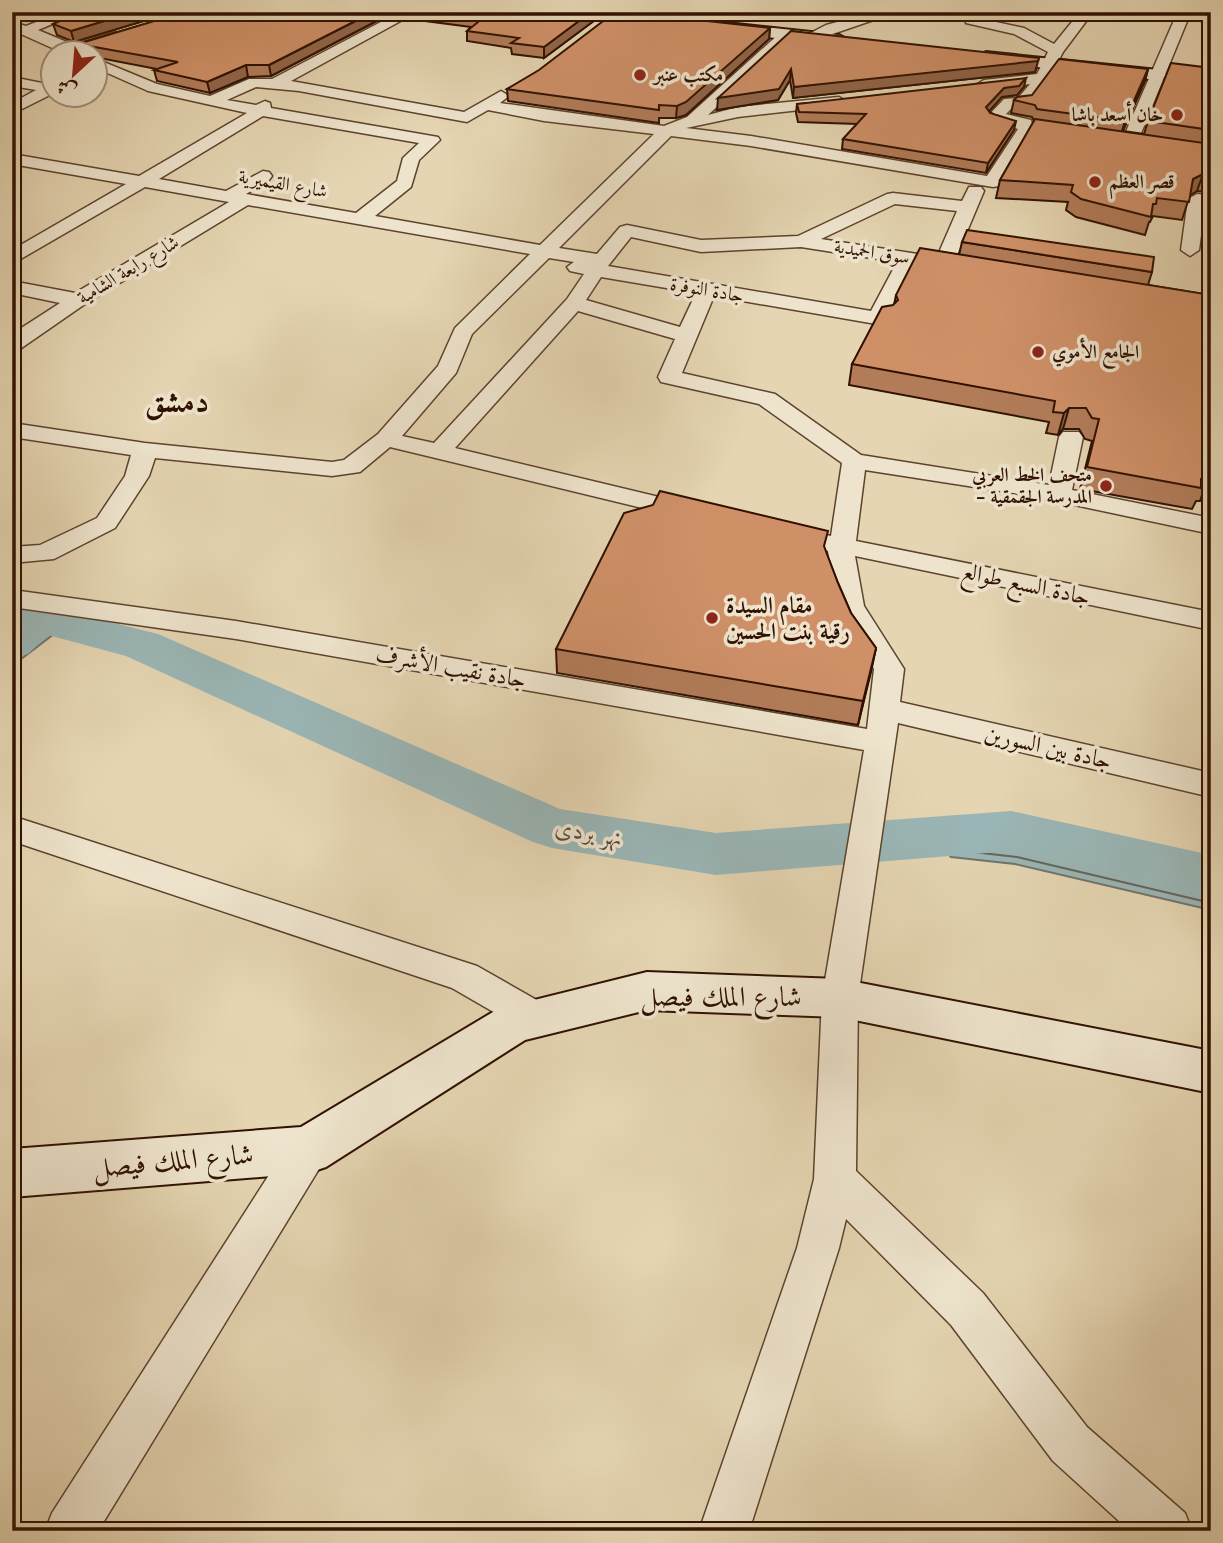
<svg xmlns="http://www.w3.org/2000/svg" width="1223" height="1543" font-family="Cardo,Amiri,serif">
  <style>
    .water { fill: #9ab6b6; stroke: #70746e; stroke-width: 2 }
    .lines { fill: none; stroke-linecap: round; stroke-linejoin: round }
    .shore { stroke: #65645c; stroke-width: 2 }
    .river { fill: #9ab6b6; fill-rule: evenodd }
    .street-casing { stroke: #5d422d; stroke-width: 3 }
    .secondary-casing { stroke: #301101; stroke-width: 4 }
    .street { fill: #eee4cd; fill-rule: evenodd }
    .secondary { fill: #eee4cd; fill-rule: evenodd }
    .wall { fill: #b27c59; stroke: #301101; stroke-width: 2 }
    .shaded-wall { fill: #916549; stroke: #301101; stroke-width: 2 }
    .building { fill: #cf9068; stroke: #301101; stroke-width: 2 }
    .poi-dot { fill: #8f2418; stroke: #eee4cd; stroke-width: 2.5 }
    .labels { text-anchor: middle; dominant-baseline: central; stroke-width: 7; stroke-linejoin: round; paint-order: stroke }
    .far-poi-label { font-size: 19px; font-weight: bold; fill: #301101; stroke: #eee4cd; text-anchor: start }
    .far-street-label { font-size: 19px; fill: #301101; stroke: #eee4cd }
    .street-label { font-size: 23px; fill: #301101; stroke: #eee4cd }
    .poi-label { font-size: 23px; font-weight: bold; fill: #301101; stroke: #eee4cd; text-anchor: start }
    .water-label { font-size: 24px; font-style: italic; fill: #554b40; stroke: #eee4cd }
    .near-street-label { font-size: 28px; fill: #301101; stroke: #eee4cd }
    .far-town-label { font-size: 32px; font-weight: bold; fill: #301101; stroke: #eee4cd }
  </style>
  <rect width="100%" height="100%" fill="#e5d5b2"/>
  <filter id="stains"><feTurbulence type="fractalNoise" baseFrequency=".00286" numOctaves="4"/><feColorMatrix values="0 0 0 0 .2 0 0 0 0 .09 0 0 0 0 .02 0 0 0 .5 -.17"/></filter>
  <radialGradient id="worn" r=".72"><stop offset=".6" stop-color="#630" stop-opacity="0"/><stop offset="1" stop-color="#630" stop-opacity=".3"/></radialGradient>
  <g class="water">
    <polygon points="39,618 82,630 54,634 12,666 12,623"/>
    <polygon points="1011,831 1199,874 1211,874 1211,910 1015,864 951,857 932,837"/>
  </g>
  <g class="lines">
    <g class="shore">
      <polyline points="12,627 38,626 44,630 12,657"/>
      <polyline points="1211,880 1198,881 1010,838 955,843 952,846 955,850 1017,857 1211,903"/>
    </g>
    <polygon class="river" points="39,604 158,634 560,809 716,833 1011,811 1211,855 1211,899 1011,851 716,875 552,848 533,842 126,656 48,635 28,654 12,658 12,618 23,608"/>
    <g class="street-casing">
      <g id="street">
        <polygon points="62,12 81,12 38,30 74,45 116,32 123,36 81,52 61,52 12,30 12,22 26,26"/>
        <path d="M400,12H417L291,81L464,112L501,91L509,96L500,103L664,126L687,117L781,32L786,31L793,35L791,38L708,115L738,107L839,97L847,102L844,105L738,117L686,128L751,136L987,176L1018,129L989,120L987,117L1004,99L1018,98L1030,84L984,90L976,85L984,80L1037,74L1048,52L1014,34L966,23L965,12H979L978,18L1024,28L1054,44L1080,12H1093L1063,52L1048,81L1027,106L1013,107L1006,114L1031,120L1032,124L1077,131L1079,134L1071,139L1030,133L999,186L993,187L751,146L671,136L559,248L597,254L620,227L627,225L701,240L798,236L887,194L893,193L962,201L969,187H981L984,191L955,260L965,262L968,266L958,272L915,265L889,315L892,319L889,323L882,325L714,296L682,373L775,394L861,455L1049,485L1059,437L1063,432H1079L1083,437L1072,490L1211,518V534L1032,496L865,470L856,541L1211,612V630L855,556L864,606L904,669L900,702L1211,773V797L898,723L858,998L856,1171L983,1293L1087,1427L1185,1513L1192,1531H1130L1053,1461L951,1325L846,1219L839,1248L749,1531H699L797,1248L814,1179L822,998L864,750L236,639L12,607V593L20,591L236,621L867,729L874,669L836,606L828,551L775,539L771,534L775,529L784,526L831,536L842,463L759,404L661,382L658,377L675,339L578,311L455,448L705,508L709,513L705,518L696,521L390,447L360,472L332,476L155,458L149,476L115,528L54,559L12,563V547L40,545L97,518L125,476L131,455L12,437V423L145,443L332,462L344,460L378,434L438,366L455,328L530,254L248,205L85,304L20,349L12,350V334L60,303L12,293V281L75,293L229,202L145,187L12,264V250L126,184L12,164V154L139,176L247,113L148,91L94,67V58L157,84L210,96L249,79H272ZM256,87L299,91L467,122L488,110L544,121L654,134L540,245L375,216L411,187L419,160L440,140L438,137L271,108L270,103L265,101L256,105L227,100ZM263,116L419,143L403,158L397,181L356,213L246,194L269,180L272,176L269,172L263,171L226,191L159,179ZM895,204L957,211L937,257L821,239ZM631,237L701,252L801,247L897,262L871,311L608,266ZM549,258L574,262L567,267L570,271L584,274L567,299L434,443L402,436L456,373L472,334ZM601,277L696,293L680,327L586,300Z"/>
        <polygon points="875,12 897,12 815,40 810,41 803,37 826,25"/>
        <polygon points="1152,12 1211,14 1211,22 1188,19 1137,143 1129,148 1121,143 1175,18 1158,16"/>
        <polygon points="12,77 52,85 52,94 12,114 12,103 36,90 12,86"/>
        <polygon points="1197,194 1211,195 1211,205 1205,205 1199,250 1190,256 1181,250 1188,199"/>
        <polygon points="12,816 477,966 549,1007 555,1018 549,1029 536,1034 523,1029 452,988 12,841"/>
        <polygon points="308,1131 322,1136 328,1150 322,1164 98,1531 45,1531 52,1513 294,1136"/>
      </g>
    </g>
    <g class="secondary-casing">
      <g id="secondary">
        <path d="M582,12C602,12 657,8 670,21L662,26L590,17Z"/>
        <polygon points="718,22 839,35 848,40 839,45 712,31 710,27 712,23"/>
        <polygon points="986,52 1158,70 1167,75 1158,80 980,61 977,57"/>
        <polygon points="647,972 840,979 1211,1051 1211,1093 840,1017 647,1010 525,1040 326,1167 308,1173 12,1197 12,1149 301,1127 498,1009"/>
      </g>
    </g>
    <use href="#street" class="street"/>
    <use href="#secondary" class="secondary"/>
  </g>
  <g class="wall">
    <polygon points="71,12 394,12 271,76 248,77 210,93 157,81 154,70 157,69 94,57 94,52 80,52 78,44 179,14 160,16 74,42 57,35 53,24 72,16"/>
    <polygon points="409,12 595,12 595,20 544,58 512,54 511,48 467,41 467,31 471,27 410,19"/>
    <polygon points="770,28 769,39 686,115 676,118 659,118 659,123 508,101 507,89"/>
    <polygon points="791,31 1036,69 1035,72 793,98 790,80 778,100 717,110"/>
    <polygon points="1211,68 1211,192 1197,191 1190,195 1182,220 1153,216 1150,222 1149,222 1145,235 1076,217 1066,210 1068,202 996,198 1000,180 1034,121 1032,117 1011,113 1014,100 1148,69 1145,81 1123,131 1144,134 1148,121"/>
    <polygon points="1024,87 1017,95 1002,97 989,111 1014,130 986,173 842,149 843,139 857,124 798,122 796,113 797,104"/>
    <polygon points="1211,198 1211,252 1202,250 1207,208"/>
    <polygon points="962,242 1152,272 1148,285 1211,295 1211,491 1209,496 1202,495 1200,501 1196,501 1192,509 1080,489 1092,441 1085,439 1079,429 1063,429 1058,435 1046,433 1049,422 849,385 852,364 894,305 896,295 959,255"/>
    <polygon points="825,550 838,583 851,613 876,648 858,725 557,673 556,649"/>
  </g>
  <g class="shaded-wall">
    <polygon points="134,12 194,12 160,16 74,42 71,31"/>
    <polygon points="373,12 394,12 271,76 269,65"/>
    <polygon points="591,12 595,12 595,20 544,58 544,47"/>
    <polygon points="770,28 769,39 686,115 676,118 677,106"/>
    <polygon points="1039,58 1035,72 793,98 794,87"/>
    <polygon points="246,65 248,77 210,93 207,82"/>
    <polygon points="791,69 790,80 778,100 717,110 718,98"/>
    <polygon points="1148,69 1145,81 1121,134 1125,121"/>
    <polygon points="1026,78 1024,87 1017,95 1002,97 984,117 986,107 1004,88"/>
    <polygon points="1016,121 1014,130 986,173 988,163"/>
    <polygon points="1203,174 1197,191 1187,197 1193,179"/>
    <polygon points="1069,408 1063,429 1058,435 1064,413"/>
    <polygon points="876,648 871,672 858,725 863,701"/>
  </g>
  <g class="building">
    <polygon points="81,12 134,12 71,31 53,24"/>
    <polygon points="184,12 373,12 269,65 246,65 207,82 154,70 178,62 78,44"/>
    <polygon points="440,12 591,12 544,47 511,43 519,38 467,31 483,18"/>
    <polygon points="615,12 625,12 770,28 686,102 677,106 659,105 659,110 507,89 539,70"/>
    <polygon points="791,31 1039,58 1038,61 794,87 791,69 779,89 718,98"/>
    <polygon points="1059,59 1148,69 1125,121 1037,109 1035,105 1014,100 1017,97 1032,95"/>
    <polygon points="1171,63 1211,68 1211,130 1148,121"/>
    <polygon points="1026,78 1019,86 1004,88 986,107 990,113 1016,121 988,163 843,139 866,114 799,112 797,104"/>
    <polygon points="1035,119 1211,144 1211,174 1203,174 1193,179 1189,202 1157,198 1156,204 1153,204 1151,217 1081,199 1071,192 1073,185 1000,180"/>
    <polygon points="1211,211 1211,232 1208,231"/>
    <polygon points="967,230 1154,257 1152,272 962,242"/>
    <polygon points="920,248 1211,295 1211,473 1208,473 1208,479 1201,479 1201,488 1087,467 1099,419 1092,418 1086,408 1069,408 1064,413 1053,412 1055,401 852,364 882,307 893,305 898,300 896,295"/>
    <polygon points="660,491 828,531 824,546 838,583 851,613 876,648 863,701 556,649 624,513 653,505"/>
  </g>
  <g class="poi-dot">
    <circle cx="640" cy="75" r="7"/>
    <circle cx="1177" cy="115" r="7"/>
    <circle cx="1095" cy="182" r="7"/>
    <circle cx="1038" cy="352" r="7"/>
    <circle cx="1106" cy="486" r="7"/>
    <circle cx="712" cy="618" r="7"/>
  </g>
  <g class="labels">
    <g class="far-poi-label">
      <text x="654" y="75">مكتب عنبر</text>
      <text x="1163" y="115" text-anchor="end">خان أسعد باشا</text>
      <text x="1109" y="182">قصر العظم</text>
      <text x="1052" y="352">الجامع الأموي</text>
      <text x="1092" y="475" text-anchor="end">متحف الخط العربي<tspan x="1092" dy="22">- المدرسة الجقمقية</tspan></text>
    </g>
    <g class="far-street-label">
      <text transform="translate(283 184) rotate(10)">شارع القيميرية</text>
      <text transform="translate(872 252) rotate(9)">سوق الحميدية</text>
      <text transform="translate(128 270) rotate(-31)">شارع رابعة الشامية</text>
      <text transform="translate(707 290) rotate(10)">جادة النوفرة</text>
    </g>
    <g class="street-label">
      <text transform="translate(1026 584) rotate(12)">جادة السبع طوالع</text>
      <text transform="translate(451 667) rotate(10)">جادة نقيب الأشرف</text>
      <text transform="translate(1048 747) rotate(13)">جادة بين السورين</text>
    </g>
    <g class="poi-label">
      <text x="726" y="605">مقام السيدة<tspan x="726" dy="26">رقية بنت الحسين</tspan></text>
    </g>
    <g class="water-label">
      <text transform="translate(589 833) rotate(10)">نهر بردى</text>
    </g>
    <g class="near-street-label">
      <text x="721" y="997">شارع الملك فيصل</text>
      <text transform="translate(173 1161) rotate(-5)">شارع الملك فيصل</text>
    </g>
    <g class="far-town-label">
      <text x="177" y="402">دمشق</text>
    </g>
  </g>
  <rect width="1223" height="1543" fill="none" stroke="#e5d5b2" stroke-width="42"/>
  <rect x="14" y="14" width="1195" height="1515" fill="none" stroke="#301101" stroke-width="3.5"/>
  <rect x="21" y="21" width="1181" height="1501" fill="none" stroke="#301101" stroke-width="2"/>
  <g transform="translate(74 74) rotate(206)"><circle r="33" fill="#eee4cd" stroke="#a2907b" stroke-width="2"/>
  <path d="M0-5L12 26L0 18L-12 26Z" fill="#8f2418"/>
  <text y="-10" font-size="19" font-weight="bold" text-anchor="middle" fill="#301101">ش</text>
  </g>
  <rect width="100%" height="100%" filter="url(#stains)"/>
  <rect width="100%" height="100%" fill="url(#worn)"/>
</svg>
